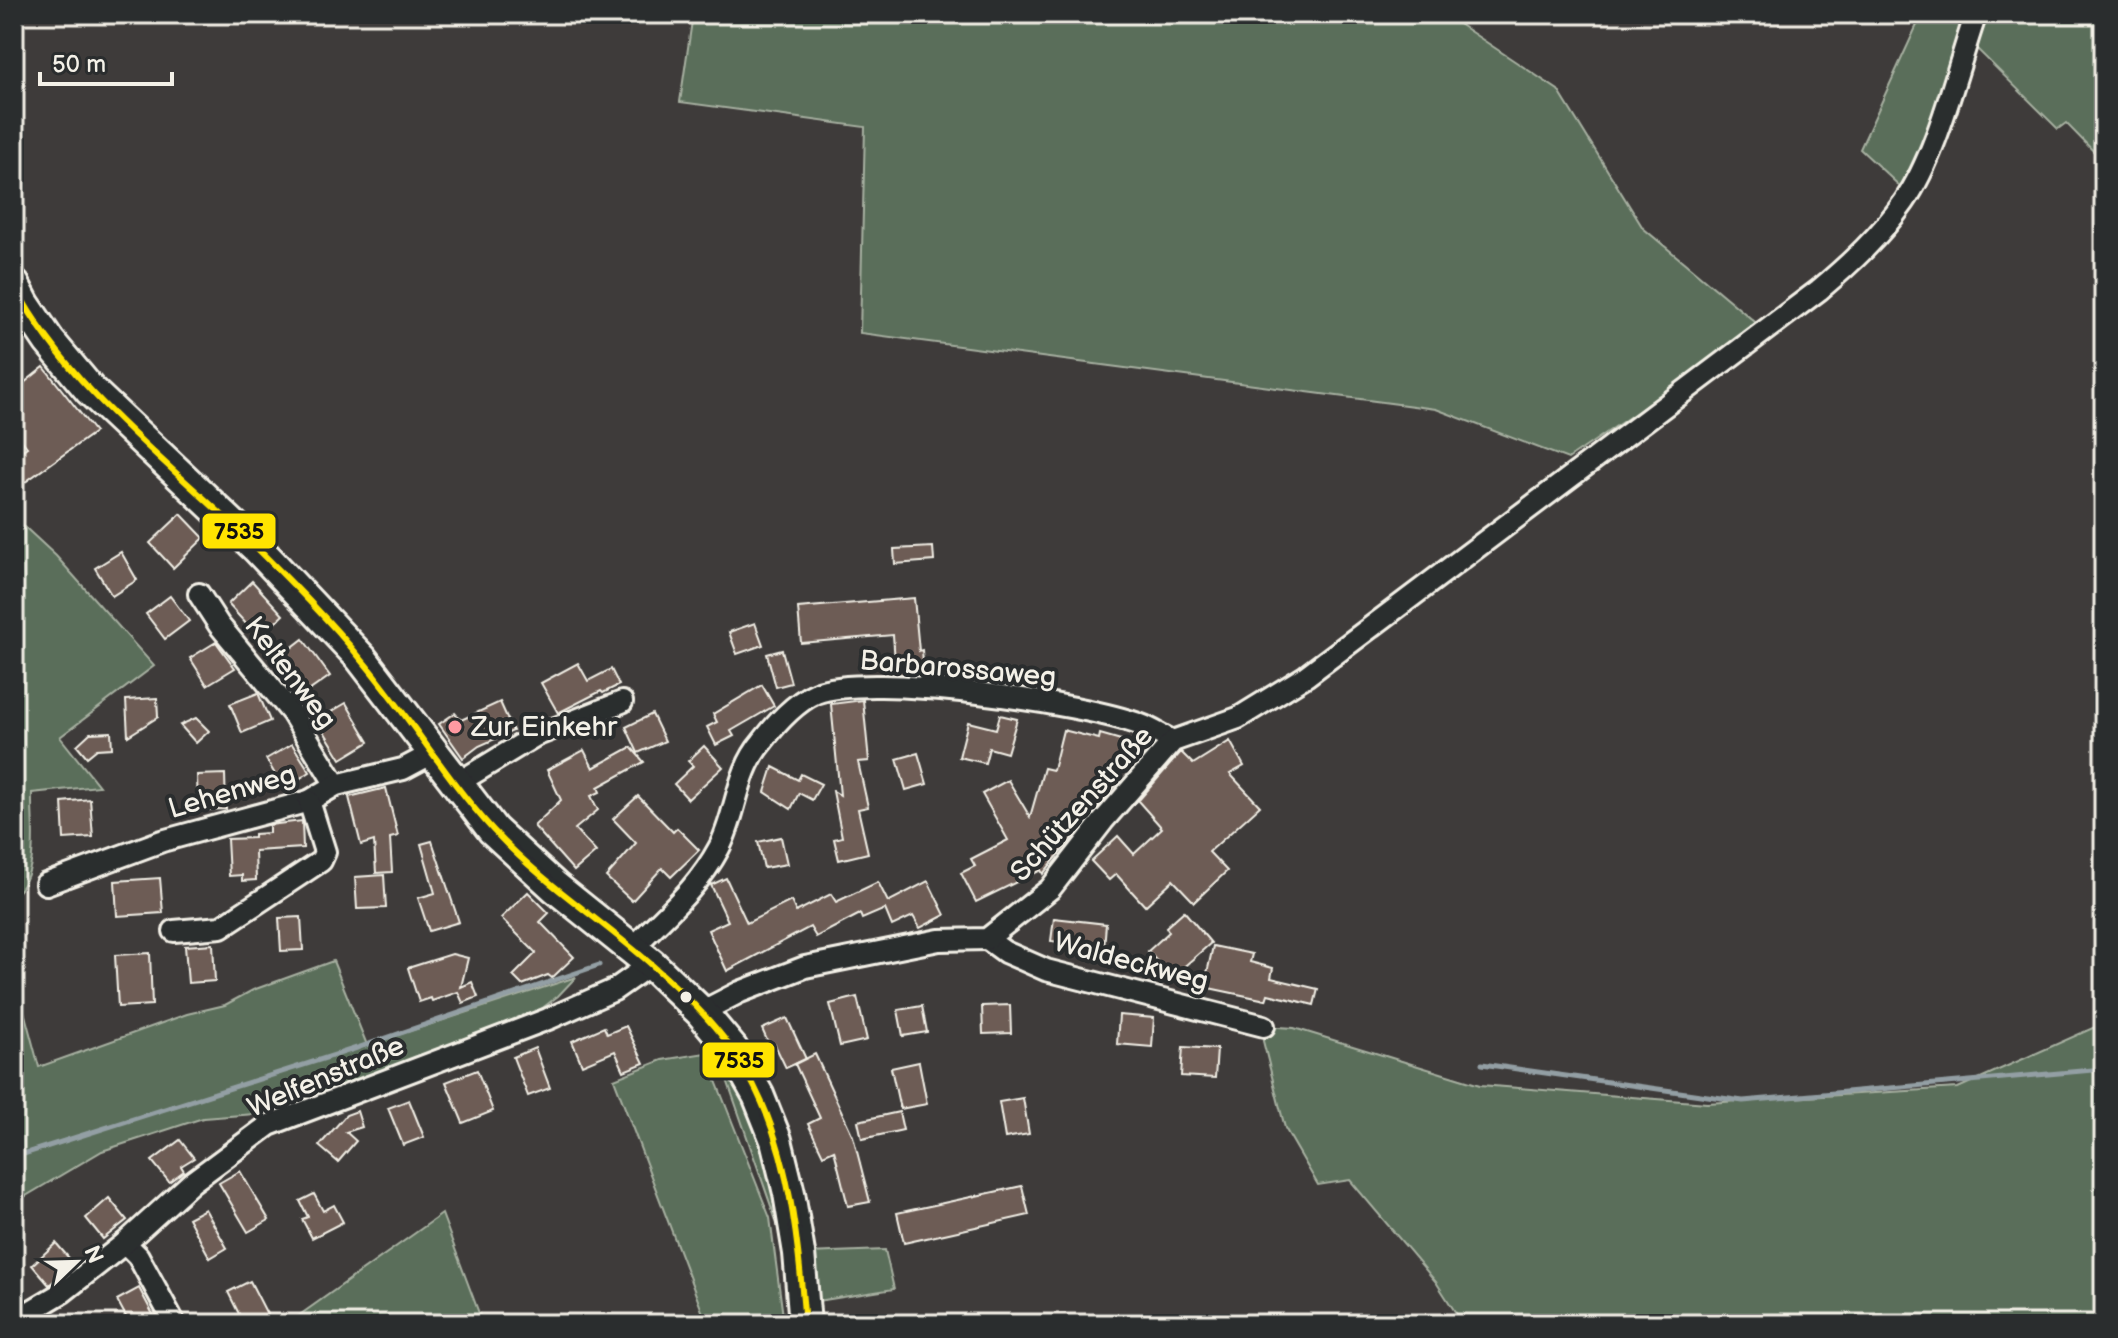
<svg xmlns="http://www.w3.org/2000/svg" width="2118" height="1338" font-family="'Balsamiq Sans',sans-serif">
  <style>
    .green { fill: #5a6e5a; stroke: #a7b0a1; stroke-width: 2 }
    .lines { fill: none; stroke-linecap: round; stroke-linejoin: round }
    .stream { stroke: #939fa4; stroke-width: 5 }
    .building { fill: #6d5c55; stroke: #f4f1e8; stroke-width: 2 }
    .minor-casing { stroke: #f4f1e8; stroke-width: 26 }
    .secondary-casing { stroke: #f4f1e8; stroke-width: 36 }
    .minor { stroke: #2a2d2e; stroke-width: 20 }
    .secondary { stroke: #2a2d2e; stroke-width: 30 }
    .bus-1-casing { stroke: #2a2d2e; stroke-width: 12 }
    .bus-1 { stroke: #ffe400; stroke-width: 6 }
    .poi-dot { fill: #ff9aa2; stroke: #2a2d2e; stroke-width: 3 }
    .bus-dot { fill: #f4f1e8; stroke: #2a2d2e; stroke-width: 3 }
    .labels { text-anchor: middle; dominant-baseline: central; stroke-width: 8; stroke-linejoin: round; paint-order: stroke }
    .street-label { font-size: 28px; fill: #f4f1e8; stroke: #2a2d2e }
    .poi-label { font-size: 28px; fill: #f4f1e8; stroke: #2a2d2e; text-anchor: start }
    .line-badge { stroke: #2a2d2e; stroke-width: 3 }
    .pale-badge-label { font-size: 22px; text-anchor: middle; font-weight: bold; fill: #111 }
  </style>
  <rect width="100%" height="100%" fill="#3e3b3a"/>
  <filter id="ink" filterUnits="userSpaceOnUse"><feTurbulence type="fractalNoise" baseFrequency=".0125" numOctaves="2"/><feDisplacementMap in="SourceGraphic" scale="16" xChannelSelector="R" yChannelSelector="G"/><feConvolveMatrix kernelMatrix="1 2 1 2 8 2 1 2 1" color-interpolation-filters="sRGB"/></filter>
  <g filter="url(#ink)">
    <g class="green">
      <polygon points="693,14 1439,14 1456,22 1558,90 1643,228 1761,327 1568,459 1436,409 860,333 865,127 680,102"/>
      <polygon points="1922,14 1971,14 1905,191 1860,149"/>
      <polygon points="1983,14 2104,14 2104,162 2066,123 2058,129 1973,45"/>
      <path d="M14,517L56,556L154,666L60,737L99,786L32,793C31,824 41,873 14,895Z"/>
      <polygon points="333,961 367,1045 576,977 558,996 536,1013 482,1035 283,1112 203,1118 102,1151 14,1203 14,974 39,1067 187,1014 225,1005 253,990"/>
      <polygon points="2104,1023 2104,1324 1463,1324 1436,1282 1350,1180 1318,1185 1285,1128 1263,1041 1264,1026 1294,1028 1480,1085 1707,1103 1958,1088"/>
      <polygon points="717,1051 755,1110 780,1197 792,1324 779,1229"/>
      <polygon points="705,1053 770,1218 784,1324 707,1324 614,1079 662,1060"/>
      <polygon points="442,1214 483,1324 287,1324"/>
      <polygon points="885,1250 894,1289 811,1302 807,1253"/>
    </g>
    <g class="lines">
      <g class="stream">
        <polyline points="1482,1064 1743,1101 2104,1069"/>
        <polyline points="14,1157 357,1048 599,965"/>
      </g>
    </g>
    <g class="building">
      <polygon points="44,367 95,432 14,490 14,456 27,447 14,431 14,391"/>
      <polygon points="181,514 204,538 173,568 150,543"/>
      <polygon points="933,547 934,561 895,564 894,549"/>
      <polygon points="121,552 137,580 112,596 95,568"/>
      <polygon points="252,581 283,615 259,638 228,604"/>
      <polygon points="170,596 189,621 165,639 146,614"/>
      <polygon points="914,598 919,651 922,650 924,675 896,674 893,635 801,643 798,608"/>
      <polygon points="755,623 763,645 737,654 729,632"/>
      <polygon points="303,639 330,676 303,695 277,659"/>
      <polygon points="216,642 235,668 207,685 190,658"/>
      <polygon points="782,650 791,683 776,687 767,654"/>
      <polygon points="578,663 588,681 611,669 619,685 603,693 601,691 558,713 541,683"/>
      <polygon points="762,685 774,706 731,731 734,736 716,745 707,727 717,722 713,714"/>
      <polygon points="258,693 270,721 242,733 230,704"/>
      <polygon points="157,698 158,717 128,736 126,700"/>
      <polygon points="863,700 869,761 858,762 868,807 858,809 868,853 839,860 834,839 842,837 833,791 840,795 831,704"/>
      <polygon points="500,702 513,731 479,746 463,758 439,724 455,713 461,720"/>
      <polygon points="346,703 369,742 341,759 317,720"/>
      <polygon points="652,714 665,741 638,753 626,727"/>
      <polygon points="1000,715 1017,719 1007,753 989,748 985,763 959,757 968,722 996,729"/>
      <polygon points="196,718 209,731 196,743 180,725"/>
      <polygon points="1063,730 1099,739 1100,734 1128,742 1119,781 1043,874 1041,870 976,902 961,873 975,866 971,859 1008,840 982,794 1008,780 1030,817 1044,768 1053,770"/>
      <polygon points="111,732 112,748 97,749 87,757 77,745 90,733"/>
      <polygon points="1230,741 1244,766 1230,774 1260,806 1209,852 1227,871 1194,902 1173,880 1145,906 1116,874 1109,880 1091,861 1118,836 1134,854 1162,828 1138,801 1181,752 1193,764"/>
      <polygon points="292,744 310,772 288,786 282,786 266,759"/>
      <polygon points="704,746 723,767 688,799 674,784 693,766 688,761"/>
      <polygon points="631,747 644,762 598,787 600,792 591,796 598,810 575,829 596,852 574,871 534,826 561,800 547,770 584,750 593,768"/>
      <polygon points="918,753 927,784 906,790 897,759"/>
      <polygon points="773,767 798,780 801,774 821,784 812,800 799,793 791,809 765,792"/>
      <polygon points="225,774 226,809 198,810 197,775"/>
      <polygon points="386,788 398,836 390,838 392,872 376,873 374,841 361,845 349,797"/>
      <polygon points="638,796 673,832 677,828 699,850 671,877 662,868 632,901 606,877 636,843 613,819"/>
      <polygon points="90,799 93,837 64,839 62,802"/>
      <polygon points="302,821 303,848 255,851 256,880 242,881 242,875 229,876 227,839 254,838 254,834 269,833 269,825"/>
      <polygon points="781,837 787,864 764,868 758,842"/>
      <polygon points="432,841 459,922 429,931 418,898 435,893 421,844"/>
      <polygon points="384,875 386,908 357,909 355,877"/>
      <polygon points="160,878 163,913 117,916 115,881"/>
      <polygon points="726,878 747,923 791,901 796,912 831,894 836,902 878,882 888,902 928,881 945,915 920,928 913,916 892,926 885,909 862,919 860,914 816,937 810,927 727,971 708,930 728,921 711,885"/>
      <polygon points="528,892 549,913 540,922 574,957 552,978 548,975 522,985 513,976 536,953 501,918"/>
      <polygon points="1184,911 1211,943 1171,978 1148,951 1169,932 1166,927"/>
      <polygon points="301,917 303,950 281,951 279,918"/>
      <polygon points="1054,918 1106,924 1104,948 1051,941"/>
      <polygon points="213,944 215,981 188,983 185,946"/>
      <polygon points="1213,946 1252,954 1250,962 1273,968 1271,978 1318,989 1314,1005 1268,994 1266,1000 1204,987"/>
      <polygon points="150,953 152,1005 118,1007 115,955"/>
      <polygon points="452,954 468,958 461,987 472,982 478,997 463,1003 458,992 432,1001 431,998 419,1002 408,968"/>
      <polygon points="857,997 867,1040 840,1046 830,1004"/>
      <polygon points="1010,1005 1011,1033 983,1034 982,1006"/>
      <polygon points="922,1006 927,1032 903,1036 898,1010"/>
      <polygon points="1119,1015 1154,1018 1152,1047 1117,1044"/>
      <polygon points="787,1018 806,1059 786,1068 775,1045 770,1047 762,1029"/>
      <polygon points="626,1026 644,1063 624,1071 615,1051 582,1065 572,1041 604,1027 607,1034"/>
      <polygon points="1183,1047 1217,1049 1215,1078 1181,1076"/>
      <polygon points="535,1048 550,1088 528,1096 513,1057"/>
      <polygon points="815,1054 853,1136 870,1202 848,1206 834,1150 823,1155 808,1124 820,1118 795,1064"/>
      <polygon points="919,1062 927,1104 900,1109 891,1068"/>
      <polygon points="477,1070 493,1111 463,1123 446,1082"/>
      <polygon points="1023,1098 1029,1134 1005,1138 999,1102"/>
      <polygon points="409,1100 424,1137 403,1145 388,1108"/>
      <polygon points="357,1111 362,1127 346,1132 356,1141 338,1162 319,1146 346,1115"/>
      <polygon points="899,1112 903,1130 862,1139 858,1121"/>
      <polygon points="180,1140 194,1158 181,1166 184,1171 169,1182 152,1161"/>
      <polygon points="240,1171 269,1220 248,1232 219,1183"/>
      <polygon points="1022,1186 1029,1215 904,1243 897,1213"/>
      <polygon points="314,1194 323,1211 334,1205 343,1222 312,1238 302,1219 308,1217 300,1201"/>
      <polygon points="109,1198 127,1220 103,1239 86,1218"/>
      <polygon points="205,1209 227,1248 210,1258 188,1218"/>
      <polygon points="56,1243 74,1264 49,1285 32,1265"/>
      <polygon points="250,1281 272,1324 244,1324 228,1292"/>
      <polygon points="139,1288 158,1324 130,1324 117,1300"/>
    </g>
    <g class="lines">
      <g class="minor-casing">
        <g id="minor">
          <polyline points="199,594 219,625 292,713 336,785"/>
          <polyline points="456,784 535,736 622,702"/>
          <polyline points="46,884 162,841 309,801 336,785 403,769 433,753"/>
          <polyline points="174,931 221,927 321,861 325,852 309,801"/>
          <polyline points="987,939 1005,952 1046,970 1264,1026"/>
          <path d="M632,949C664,915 696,891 719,848C737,814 736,772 762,742C776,724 794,703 816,693C869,672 1084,703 1141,725C1152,729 1162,736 1173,741"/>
          <path d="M701,1012L740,992L805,967L939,940L987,939L1050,889L1103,821L1173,741L1238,718L1306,676L1819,290C1851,263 1880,236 1904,202C1938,153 1956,71 1976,14"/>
          <polyline points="125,1243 138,1256 175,1324"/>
          <polyline points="14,1321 63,1292 125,1243 192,1182 269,1125 548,1019 614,990 651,964"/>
        </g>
      </g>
      <g class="secondary-casing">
        <polyline id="secondary" points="14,285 24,304 49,341 90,390 257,548 361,658 493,830 555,887 651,964 701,1012 732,1049 758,1095 776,1140 789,1193 799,1253 805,1324"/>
      </g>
      <use href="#minor" class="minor"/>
      <use href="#secondary" class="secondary"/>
      <g class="bus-1-casing">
        <path id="bus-1" d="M14,285C69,390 171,464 255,546C291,582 329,620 361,659C407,713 445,777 493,830C540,881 600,919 652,965C680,990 709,1017 731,1048C788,1126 797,1230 805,1324"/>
      </g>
      <use href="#bus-1" class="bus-1"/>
    </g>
  </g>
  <circle class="poi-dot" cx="455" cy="727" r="8"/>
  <circle class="bus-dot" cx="686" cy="997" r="7"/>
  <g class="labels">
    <g class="street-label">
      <text transform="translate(958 669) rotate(5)">Barbarossaweg</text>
      <text transform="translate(290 673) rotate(53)">Keltenweg</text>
      <text transform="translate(232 792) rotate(-16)">Lehenweg</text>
      <text transform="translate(1082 804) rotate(-48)">Schützenstraße</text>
      <text transform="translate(1131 962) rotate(15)">Waldeckweg</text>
      <text transform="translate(326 1077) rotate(-23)">Welfenstraße</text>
    </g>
    <g class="poi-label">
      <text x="471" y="727">Zur Einkehr</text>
    </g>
  </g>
  <g class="line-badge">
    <rect x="201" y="512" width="76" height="38" rx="8" fill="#ffe400"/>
    <rect x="701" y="1041" width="75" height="38" rx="8" fill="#ffe400"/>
  </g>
  <g class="pale-badge-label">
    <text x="239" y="539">7535</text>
    <text x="739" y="1068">7535</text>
  </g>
  <rect width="2118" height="1338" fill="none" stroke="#2a2d2e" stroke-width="48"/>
  <rect x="24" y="24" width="2070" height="1290" fill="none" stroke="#f4f1e8" stroke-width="3" filter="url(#ink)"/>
  <g transform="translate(76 1262) rotate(67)" stroke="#2a2d2e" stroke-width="6" paint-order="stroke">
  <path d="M0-6L14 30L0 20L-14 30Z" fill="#f4f1e8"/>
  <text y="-12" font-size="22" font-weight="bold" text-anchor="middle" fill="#f4f1e8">N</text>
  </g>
  <path d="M40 72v12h132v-12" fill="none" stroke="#f4f1e8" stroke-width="4"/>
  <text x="52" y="72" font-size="24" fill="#f4f1e8" stroke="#2a2d2e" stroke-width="6" paint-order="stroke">50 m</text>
</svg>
